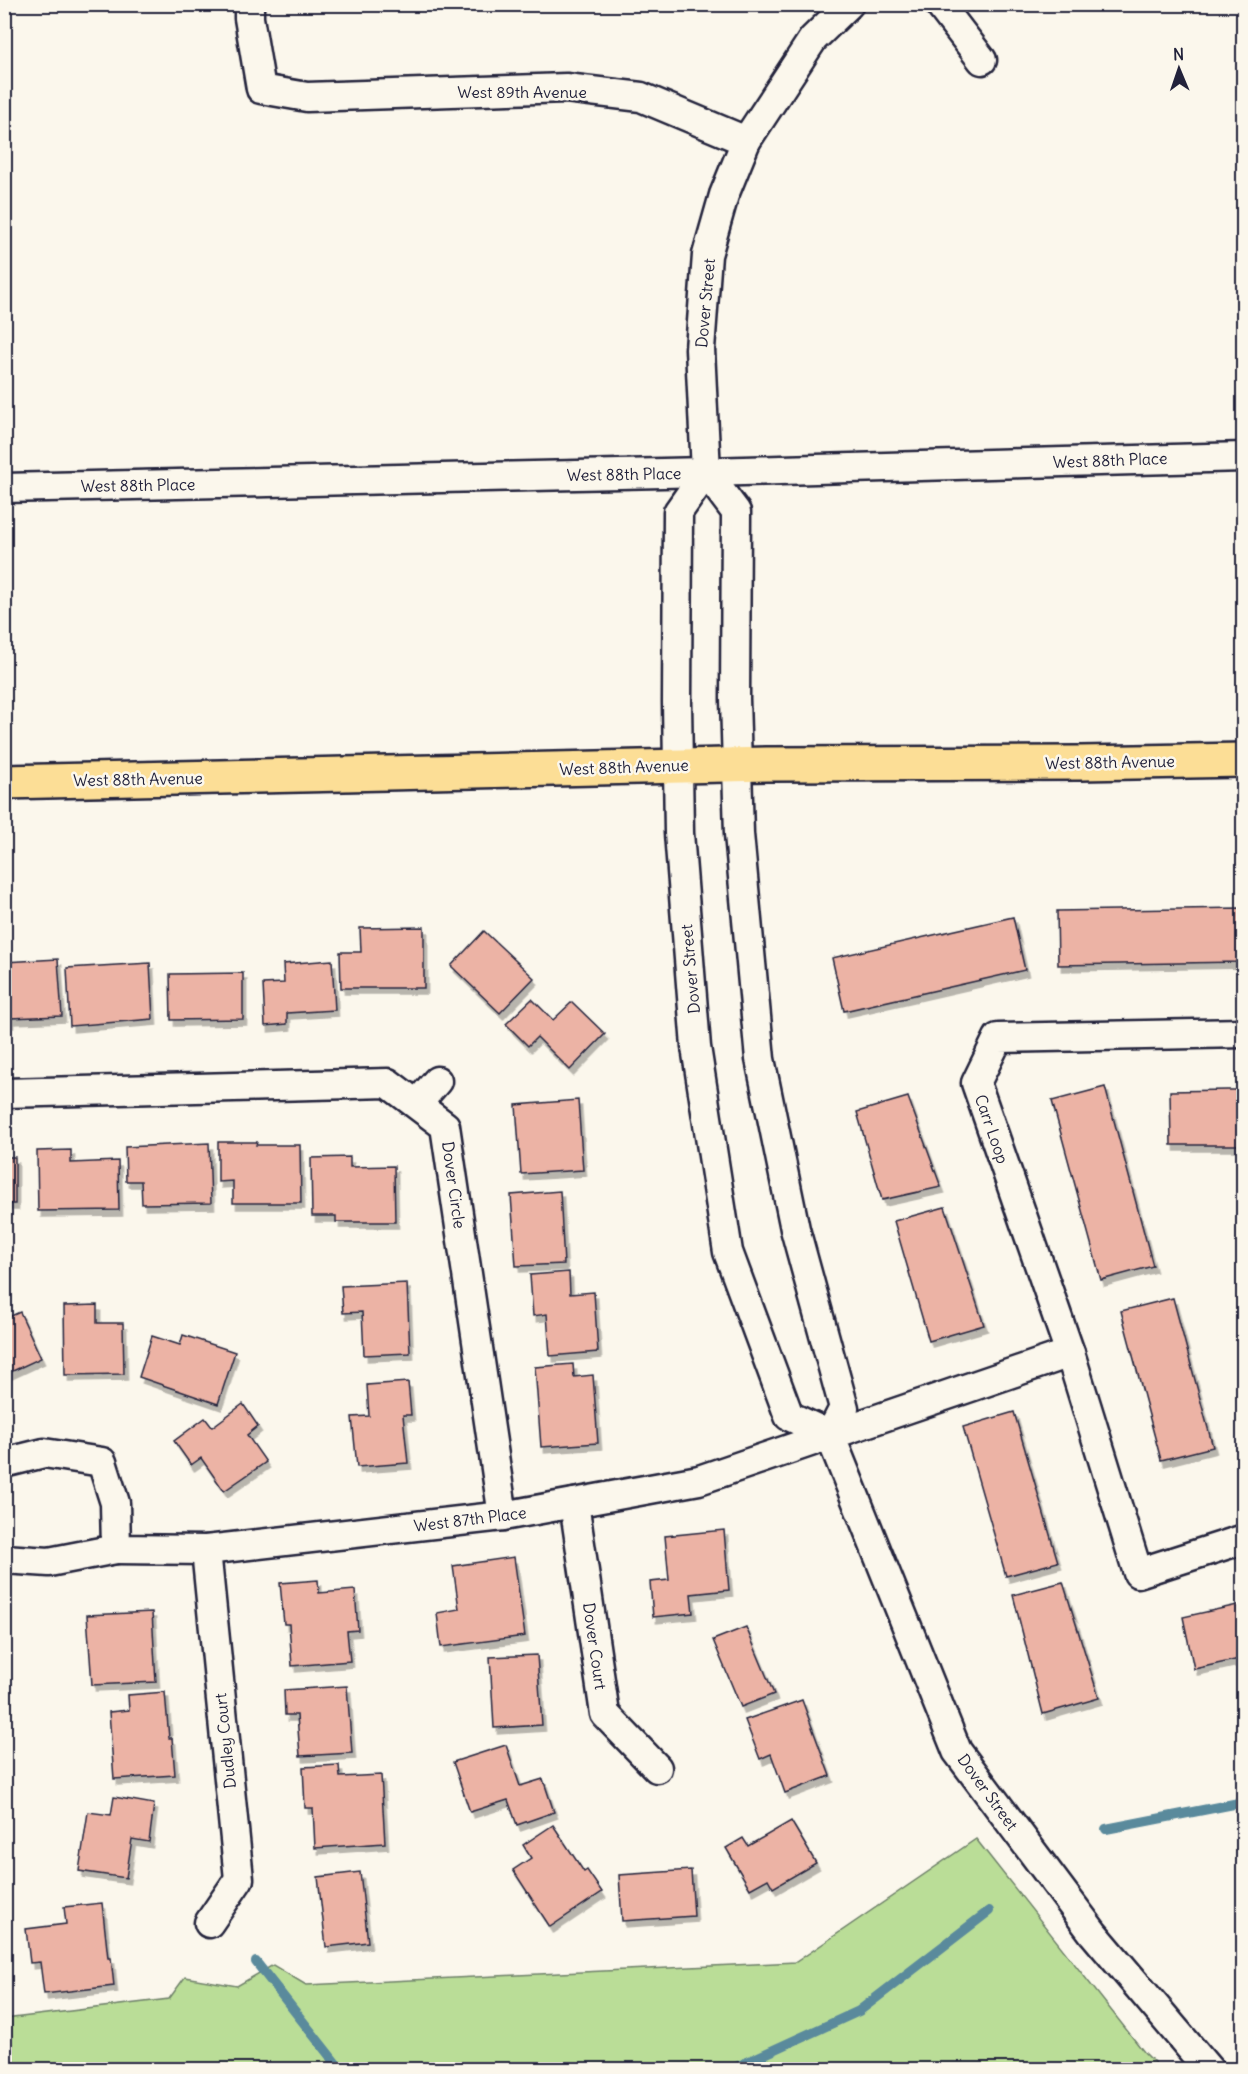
<svg xmlns="http://www.w3.org/2000/svg" width="1248" height="2074" font-family="Delius,sans-serif">
  <style>
    .green { fill: #badd97; stroke: #6e8069; stroke-width: 1.5 }
    .lines { fill: none; stroke-linecap: round; stroke-linejoin: round }
    .stream { stroke: #5a8a9c; stroke-width: 10 }
    .building { fill: #ecb3a5; stroke: #22223b; stroke-width: 1.5; filter: url(#shadow) }
    .minor-casing { stroke: #22223b; stroke-width: 33 }
    .primary-casing { stroke: #22223b; stroke-width: 38 }
    .minor { stroke: #fbf7ec; stroke-width: 28 }
    .primary { stroke: #fcde96; stroke-width: 33 }
    .labels { text-anchor: middle; dominant-baseline: central; stroke-width: 5; stroke-linejoin: round; paint-order: stroke }
    .street-label { font-size: 16px; fill: #22223b; stroke: #fbf7ec }
  </style>
  <defs>
    <filter id="shadow"><feDropShadow dx="3.5" dy="6" stdDeviation="0" flood-color="#0004"/></filter>
  </defs>
  <rect width="100%" height="100%" fill="#fbf7ec"/>
  <filter id="ink" filterUnits="userSpaceOnUse"><feTurbulence type="fractalNoise" baseFrequency=".0167" numOctaves="2"/><feDisplacementMap in="SourceGraphic" scale="12" xChannelSelector="R" yChannelSelector="G"/><feConvolveMatrix kernelMatrix="1 2 1 2 8 2 1 2 1" color-interpolation-filters="sRGB"/></filter>
  <g filter="url(#ink)">
    <g class="green">
      <polygon points="1238,1219 1244,1219 1243,1385 1239,1385"/>
      <polygon points="976,1839 1144,2052 1161,2069 5,2069 5,2019 169,1999 185,1977 237,1986 273,1965 306,1985 796,1962"/>
    </g>
    <g class="lines">
      <g class="stream">
        <polyline points="1106,1829 1244,1802"/>
        <polyline points="256,1962 341,2070"/>
        <polyline points="715,2070 734,2068 859,2011 989,1911"/>
      </g>
    </g>
    <g class="building">
      <polygon points="1240,908 1241,962 1058,965 1057,911"/>
      <polygon points="1013,917 1025,970 844,1011 832,958"/>
      <polygon points="424,927 424,988 341,988 340,952 361,952 360,928"/>
      <polygon points="484,931 534,978 500,1013 451,966"/>
      <polygon points="58,959 62,1016 10,1018 10,1022 4,1022 4,962"/>
      <polygon points="332,960 335,1010 287,1013 287,1024 265,1026 263,984 284,983 283,964"/>
      <polygon points="150,963 153,1019 70,1026 67,968"/>
      <polygon points="243,973 243,1019 171,1020 170,974"/>
      <polygon points="532,999 553,1020 572,1002 605,1034 570,1070 537,1037 528,1046 506,1024"/>
      <polygon points="1105,1087 1153,1266 1101,1280 1052,1101"/>
      <polygon points="1227,1090 1244,1090 1244,1145 1171,1145 1170,1091"/>
      <polygon points="908,1097 941,1187 882,1200 857,1112"/>
      <polygon points="578,1100 583,1170 521,1174 516,1105"/>
      <polygon points="218,1142 257,1142 256,1145 300,1145 301,1203 233,1203 233,1181 218,1182"/>
      <polygon points="209,1143 211,1203 142,1204 141,1181 126,1181 125,1147"/>
      <polygon points="71,1150 71,1163 118,1161 119,1210 38,1211 37,1151"/>
      <rect x="4" y="1157" width="11" height="47"/>
      <polygon points="350,1157 350,1167 394,1166 395,1222 336,1222 336,1216 312,1216 311,1158"/>
      <polygon points="560,1191 564,1264 516,1266 511,1195"/>
      <polygon points="945,1207 984,1325 929,1341 894,1221"/>
      <polygon points="569,1272 570,1294 594,1292 598,1352 550,1356 547,1314 533,1316 530,1275"/>
      <polygon points="407,1283 410,1353 364,1355 362,1312 343,1313 341,1286"/>
      <polygon points="1173,1298 1213,1447 1161,1460 1121,1311"/>
      <polygon points="97,1305 97,1323 123,1323 124,1374 65,1375 64,1306"/>
      <polygon points="20,1312 41,1358 4,1375 4,1319"/>
      <polygon points="183,1335 235,1352 218,1404 139,1377 152,1336 180,1345"/>
      <polygon points="573,1364 574,1377 593,1375 598,1443 541,1447 535,1367"/>
      <polygon points="408,1382 411,1415 403,1415 408,1463 357,1467 352,1417 369,1416 367,1385"/>
      <polygon points="243,1404 258,1426 247,1435 266,1462 224,1491 201,1458 191,1465 174,1441 205,1418 212,1427"/>
      <polygon points="1014,1412 1058,1562 1006,1576 963,1427"/>
      <polygon points="724,1530 729,1590 691,1594 693,1613 653,1617 650,1582 669,1580 665,1536"/>
      <polygon points="514,1557 525,1636 441,1647 437,1613 459,1609 453,1566"/>
      <polygon points="318,1580 319,1593 355,1590 358,1630 347,1631 350,1661 292,1666 289,1624 284,1624 280,1583"/>
      <polygon points="1063,1582 1099,1698 1043,1714 1013,1595"/>
      <polygon points="1242,1604 1244,1604 1244,1658 1194,1669 1183,1617"/>
      <polygon points="152,1612 156,1682 92,1685 87,1615"/>
      <polygon points="746,1627 774,1694 741,1707 713,1640"/>
      <polygon points="537,1655 542,1725 494,1728 490,1657"/>
      <polygon points="347,1686 352,1753 300,1756 297,1715 285,1715 284,1690"/>
      <polygon points="165,1692 169,1738 172,1738 175,1775 114,1779 109,1712 129,1710 128,1695"/>
      <polygon points="802,1700 830,1776 785,1793 771,1754 760,1759 745,1720"/>
      <polygon points="506,1745 520,1786 543,1779 554,1812 517,1825 508,1800 470,1812 453,1762"/>
      <polygon points="339,1765 340,1777 381,1775 385,1843 315,1848 313,1808 305,1808 303,1767"/>
      <polygon points="114,1797 154,1804 149,1842 132,1839 126,1878 79,1871 88,1812 111,1815"/>
      <polygon points="791,1821 816,1863 773,1888 768,1879 750,1889 726,1848 743,1838 748,1846"/>
      <polygon points="553,1825 584,1872 587,1870 602,1892 550,1927 513,1870 531,1858 523,1845"/>
      <polygon points="691,1870 694,1916 622,1921 619,1875"/>
      <polygon points="360,1872 368,1942 326,1947 318,1877"/>
      <polygon points="102,1903 108,1958 111,1958 114,1986 44,1994 40,1962 30,1963 26,1929 66,1924 64,1907"/>
    </g>
    <g class="lines">
      <g class="minor-casing">
        <g id="minor">
          <polyline points="249,4 249,18 261,89 307,97 566,88 641,97 746,141 813,39 849,4"/>
          <polyline points="939,4 982,60"/>
          <polyline points="746,141 724,195 707,255 700,349 706,472 736,512 735,699 739,834 760,1059 795,1229 844,1408 830,1435"/>
          <polyline points="706,472 678,512 677,702 679,833 696,1047 728,1252 789,1416 830,1435 957,1751 1093,1933 1209,2070"/>
          <polyline points="4,488 706,472 1244,457"/>
          <polyline points="1244,1033 998,1038 976,1083 1070,1353 1138,1573 1244,1539"/>
          <polyline points="4,1093 388,1083 445,1126 503,1516"/>
          <polyline points="417,1104 437,1081"/>
          <polyline points="4,1463 44,1453 102,1462 115,1503 116,1549 206,1550 503,1516 699,1480 1070,1353"/>
          <polyline points="574,1503 605,1714 657,1768"/>
          <polyline points="206,1550 239,1879 209,1923"/>
          <polyline points="4,1559 49,1562 116,1549"/>
        </g>
      </g>
      <g class="primary-casing">
        <polyline id="primary" points="4,782 767,764 1081,763 1244,760"/>
      </g>
      <use href="#minor" class="minor"/>
      <use href="#primary" class="primary"/>
    </g>
  </g>
  <g class="labels">
    <g class="street-label">
      <text x="522" y="92">West 89th Avenue</text>
      <text transform="translate(705 303) rotate(-85)">Dover Street</text>
      <text transform="translate(1110 460) rotate(-2)">West 88th Place</text>
      <text transform="translate(624 474) rotate(-1)">West 88th Place</text>
      <text transform="translate(138 485) rotate(-1)">West 88th Place</text>
      <text transform="translate(1110 762) rotate(-1)">West 88th Avenue</text>
      <text transform="translate(624 767) rotate(-2)">West 88th Avenue</text>
      <text transform="translate(138 779) rotate(-1)">West 88th Avenue</text>
      <text transform="translate(690 969) rotate(-95)">Dover Street</text>
      <text transform="translate(992 1129) rotate(71)">Carr Loop</text>
      <text transform="translate(454 1185) rotate(82)">Dover Circle</text>
      <text transform="translate(470 1519) rotate(-7)">West 87th Place</text>
      <text transform="translate(595 1646) rotate(82)">Dover Court</text>
      <text transform="translate(225 1741) rotate(-96)">Dudley Court</text>
      <text transform="translate(988 1792) rotate(54)">Dover Street</text>
    </g>
  </g>
  <rect width="1248" height="2074" fill="none" stroke="#fbf7ec" stroke-width="24"/>
  <rect x="12" y="12" width="1224" height="2050" fill="none" stroke="#22223b" stroke-width="2" filter="url(#ink)"/>
  <g transform="translate(1179 69) rotate(358)" stroke="#fbf7ec" stroke-width="4.5" paint-order="stroke">
  <path d="M0-4.5L10 22L0 15L-10 22Z" fill="#22223b"/>
  <text y="-9" font-size="16" font-weight="bold" text-anchor="middle" fill="#22223b">N</text>
  </g>
</svg>
